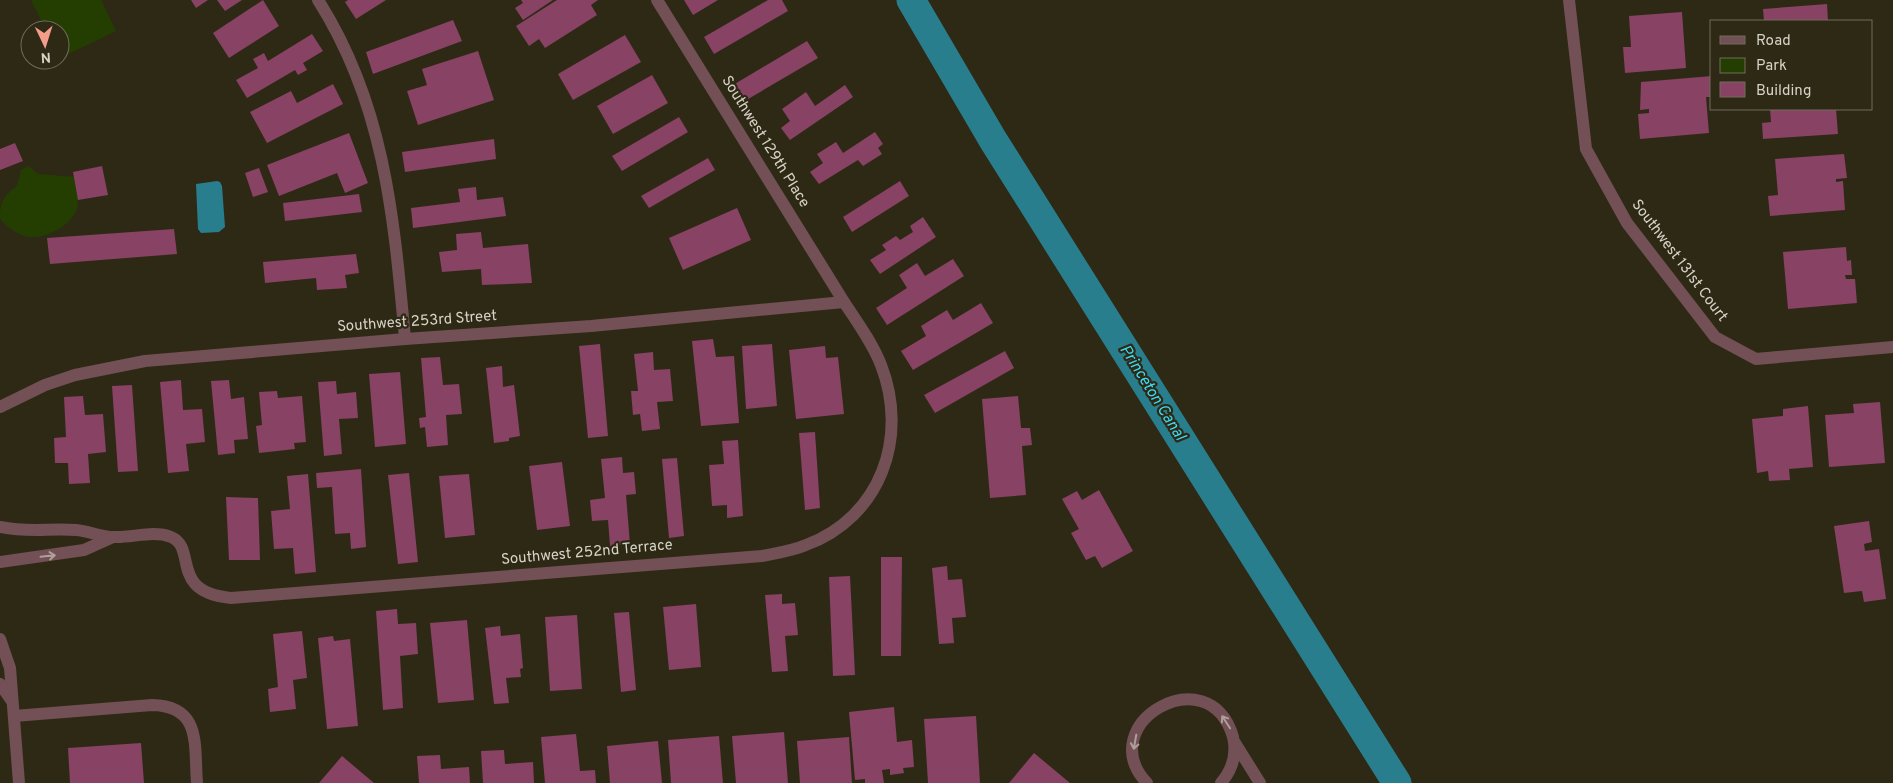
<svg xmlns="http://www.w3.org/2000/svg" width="1893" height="783" font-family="Overpass,sans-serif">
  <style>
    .green { fill: #243e01 }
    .water { fill: #297e8d }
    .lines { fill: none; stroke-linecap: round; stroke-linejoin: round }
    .canal { stroke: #297e8d; stroke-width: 29 }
    .building { fill: #874264 }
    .minor { stroke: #725056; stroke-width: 12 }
    .oneway { stroke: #ae9f9a }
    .labels { text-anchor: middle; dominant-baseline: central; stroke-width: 4.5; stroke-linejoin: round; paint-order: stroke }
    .street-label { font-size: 15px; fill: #d6d3c7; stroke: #2e2915 }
    .water-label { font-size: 16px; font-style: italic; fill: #3adcf8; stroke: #2e2915 }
  </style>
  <rect width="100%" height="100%" fill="#2e2915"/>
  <g class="green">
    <polygon points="31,0 101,0 116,31 60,58 60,30 46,30"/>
    <path d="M28,166L38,174L74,177C76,187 80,198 77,208C73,224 49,237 33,237C22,238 5,227 0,218C0,201 4,196 17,186L21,170Z"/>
  </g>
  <polygon class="water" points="217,181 220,182 222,186 225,227 219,232 201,233 198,229 196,184"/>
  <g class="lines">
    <polyline class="canal" points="911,0 993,140 1397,783"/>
  </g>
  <g class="building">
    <polygon points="191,0 208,0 196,8"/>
    <polygon points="217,0 242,0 225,11"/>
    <polygon points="263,0 279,26 229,58 213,33"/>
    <polygon points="348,0 386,0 356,19 345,2"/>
    <polygon points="521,0 553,0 523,20 515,8 523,3"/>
    <polygon points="557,0 598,0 591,5 597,15 545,48 539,39 529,46 516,26"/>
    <polygon points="684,0 718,0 693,15"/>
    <polygon points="768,0 782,0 788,11 714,54 704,37"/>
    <polygon points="1827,4 1828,21 1764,21 1763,9"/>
    <polygon points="1682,12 1686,68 1625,73 1623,47 1631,47 1629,16"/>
    <polygon points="453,20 462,41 373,74 366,52"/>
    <polygon points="312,34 323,51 303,63 307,70 298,75 295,70 247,98 236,80 258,68 253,59 264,53 268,61"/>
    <polygon points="625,35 641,62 573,100 558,74"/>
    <polygon points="807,41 818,58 743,102 733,85"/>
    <polygon points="478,51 494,100 418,125 407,91 427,85 422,69"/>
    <polygon points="652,75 668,103 613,134 597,106"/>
    <polygon points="1712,76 1712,97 1706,97 1709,133 1640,139 1638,114 1649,113 1649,109 1640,110 1641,82"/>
    <polygon points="333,84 343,104 267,143 250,112 291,91 297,103"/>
    <polygon points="845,85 853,97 790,140 781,128 790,121 782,109 806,92 815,106"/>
    <polygon points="1770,109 1836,109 1838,134 1763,139 1762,123 1771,122"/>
    <polygon points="679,117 688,132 622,171 612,156"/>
    <polygon points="875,132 883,144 878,148 882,154 863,166 858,160 819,184 810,172 823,163 817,154 836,142 843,153"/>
    <polygon points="349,133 368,183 345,193 337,173 279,196 267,165"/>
    <polygon points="494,139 496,159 405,172 402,152"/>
    <polygon points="15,143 23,161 0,170 0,149"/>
    <polygon points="1844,154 1847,178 1836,179 1836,182 1843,181 1845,210 1770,216 1768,196 1778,195 1775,159"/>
    <polygon points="708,158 715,170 649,208 641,196"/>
    <polygon points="102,166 108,195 78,200 73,172"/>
    <polygon points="259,168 268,192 253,197 245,173"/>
    <polygon points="900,181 909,196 852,232 843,217"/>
    <polygon points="476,187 477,200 503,197 506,216 413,228 411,208 460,202 458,189"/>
    <polygon points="359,194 362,212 285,221 283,203"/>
    <polygon points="737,208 751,240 683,270 669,238"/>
    <polygon points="923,217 936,237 880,274 870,260 886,250 882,245 896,236 900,240 913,232 910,226"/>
    <polygon points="174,229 177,254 50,264 47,238"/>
    <polygon points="481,232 483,248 528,244 532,283 482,285 481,269 442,272 439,252 457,250 456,234"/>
    <polygon points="1846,247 1847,261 1851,260 1852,275 1845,275 1846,279 1855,279 1857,303 1788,309 1783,252"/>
    <polygon points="356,254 359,273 345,275 347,288 317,290 316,278 265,283 263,262"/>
    <polygon points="953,259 964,276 887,325 876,308 907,288 899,275 917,263 925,276"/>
    <polygon points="981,303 993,323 913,370 901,351 926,336 921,326 947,310 953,320"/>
    <polygon points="713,339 716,357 734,356 739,423 701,426 692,341"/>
    <polygon points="600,344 608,436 588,438 579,346"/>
    <polygon points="772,344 777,406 746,409 742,346"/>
    <polygon points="825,346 826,358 838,357 844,414 796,419 789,350"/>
    <polygon points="1005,351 1014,368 935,413 924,395"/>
    <polygon points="653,352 654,370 670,369 673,401 657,402 660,429 642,431 640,414 633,415 631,391 638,391 634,354"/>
    <polygon points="440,357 443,385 459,384 462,414 446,415 448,445 427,447 425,427 420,428 419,418 426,417 421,358"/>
    <polygon points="502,366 503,387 514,385 520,436 509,438 509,441 494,443 486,368"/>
    <polygon points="400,372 406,444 375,447 369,374"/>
    <polygon points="181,380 183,410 202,409 205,442 186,444 189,471 168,473 160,382"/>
    <polygon points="229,380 231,399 244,397 248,439 234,440 235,453 218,455 211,381"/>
    <polygon points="336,381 337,394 356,392 358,418 339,419 342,454 324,456 318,382"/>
    <polygon points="132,385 138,471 118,472 112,386"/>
    <polygon points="277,391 278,398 302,396 306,442 294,443 295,449 259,453 256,426 262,425 259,392"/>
    <polygon points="83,396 85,415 103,414 106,452 88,454 90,483 69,484 68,463 55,463 54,438 66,437 64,397"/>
    <polygon points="1018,396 1021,428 1030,428 1032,445 1022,446 1026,495 990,498 982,399"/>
    <polygon points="1880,402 1885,463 1829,467 1825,415 1854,413 1853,404"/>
    <polygon points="1808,406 1813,467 1789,469 1790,480 1769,481 1768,471 1757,473 1752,419 1783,416 1783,409"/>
    <polygon points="815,432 820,508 805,510 799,433"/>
    <polygon points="738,440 743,516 727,518 727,505 712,506 709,465 724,464 722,441"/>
    <polygon points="622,457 623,473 634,472 636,494 626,495 630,544 610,546 608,520 592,521 590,500 605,498 601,459"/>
    <polygon points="677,458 684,536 669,538 662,459"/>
    <polygon points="562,462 570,526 537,530 529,466"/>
    <polygon points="361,469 366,547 351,549 350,533 335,534 332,487 317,488 316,473"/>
    <polygon points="409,473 418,562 398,564 388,475"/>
    <polygon points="308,474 316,572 295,574 293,548 274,549 271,511 290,509 287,476"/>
    <polygon points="469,474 475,535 445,538 439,476"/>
    <polygon points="1099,490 1133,551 1102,568 1095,556 1086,560 1071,533 1079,529 1062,499 1077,491 1082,500"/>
    <polygon points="226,497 258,498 260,560 229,560"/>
    <polygon points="1869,521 1872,542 1864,544 1865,551 1879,549 1886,599 1864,602 1862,591 1844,593 1834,526"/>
    <polygon points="881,557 902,557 901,656 881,656"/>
    <polygon points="947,566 948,580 962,579 966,617 952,618 954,643 939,644 932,568"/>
    <polygon points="850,576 855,675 833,676 829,577"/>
    <polygon points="782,594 782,604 795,603 798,635 785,636 788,671 772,672 765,595"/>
    <polygon points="696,604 701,667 669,670 663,607"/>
    <polygon points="397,609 398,624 416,623 418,654 400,656 403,708 383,710 376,611"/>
    <polygon points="629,612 636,690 621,692 614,613"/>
    <polygon points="577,615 582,689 550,691 545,617"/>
    <polygon points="467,620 474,700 438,703 430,623"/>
    <polygon points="500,626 501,636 520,634 523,668 520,669 521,677 506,678 509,703 494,704 485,628"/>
    <polygon points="302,631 307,678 293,680 296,709 270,712 268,689 278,687 273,634"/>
    <polygon points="333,636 334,641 350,639 358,726 327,729 318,638"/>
    <polygon points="894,707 897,742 912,740 914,767 903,768 904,773 890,775 890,769 882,770 884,783 865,783 865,779 855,780 849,712"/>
    <polygon points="976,716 980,783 928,783 924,719"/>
    <polygon points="784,732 788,783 736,783 732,736"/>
    <polygon points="576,734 580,771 595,770 596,783 545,783 541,737"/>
    <polygon points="719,736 723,783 671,783 668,740"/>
    <polygon points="849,737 852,783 800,783 797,741"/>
    <polygon points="658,741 662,783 610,783 607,746"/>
    <polygon points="141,743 144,783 70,783 68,748"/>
    <polygon points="504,750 505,764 533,762 534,783 483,783 481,751"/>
    <polygon points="1034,753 1070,783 1009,783"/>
    <polygon points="440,755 441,769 469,767 470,783 419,783 417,756"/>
    <polygon points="342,756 374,783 319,783"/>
  </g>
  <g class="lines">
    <g class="minor">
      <path d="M318,0C385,105 394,219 405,339"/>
      <polyline points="1569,0 1586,149 1627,223 1715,337 1756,359 1893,347"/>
      <polyline points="0,407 45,385 75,375 145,361 405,339 591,326 844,302"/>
      <path d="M0,527C30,533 48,528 76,530C89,531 101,537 114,537C132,538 153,530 171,537C198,548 168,592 231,598L762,556C777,553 792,551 806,545C881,517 909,437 881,365C872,342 857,322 844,302L657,0"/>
      <polyline points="0,562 84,550 113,537"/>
      <polyline points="0,639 10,668 19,783"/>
      <polyline points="0,684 12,701"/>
      <path d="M14,716L152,705C202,706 194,745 197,783"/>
      <polyline points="1235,743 1260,783"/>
      <path d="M1147,783C1091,724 1209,655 1233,737C1237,754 1232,770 1221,783"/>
    </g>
  </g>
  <defs><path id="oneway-shaft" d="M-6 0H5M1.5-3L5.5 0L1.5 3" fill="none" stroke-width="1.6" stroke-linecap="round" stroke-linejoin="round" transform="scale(1.25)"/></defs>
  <g class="oneway">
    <use href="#oneway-shaft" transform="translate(48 556) rotate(-6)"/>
    <use href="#oneway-shaft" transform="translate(1226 722) rotate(-123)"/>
    <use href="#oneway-shaft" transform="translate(1135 742) rotate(100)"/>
  </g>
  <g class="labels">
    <g class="street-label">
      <text transform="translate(765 142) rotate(58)">Southwest 129th Place</text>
      <text transform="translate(1679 261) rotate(53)">Southwest 131st Court</text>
      <text transform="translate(417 322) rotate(-4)">Southwest 253rd Street</text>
      <text transform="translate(587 553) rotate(-5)">Southwest 252nd Terrace</text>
    </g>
    <g class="water-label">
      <text transform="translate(1152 393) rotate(58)">Princeton Canal</text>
    </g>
  </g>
  <rect x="1710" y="20" width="162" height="90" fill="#2e2915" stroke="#716d5c"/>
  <rect x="1720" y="36" width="25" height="8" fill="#725056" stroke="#716d5c"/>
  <text x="1756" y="45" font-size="15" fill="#d6d3c7">Road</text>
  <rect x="1720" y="58" width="25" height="15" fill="#243e01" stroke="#716d5c"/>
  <text x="1756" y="70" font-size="15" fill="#d6d3c7">Park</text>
  <rect x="1720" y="82" width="25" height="15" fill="#874264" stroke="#716d5c"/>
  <text x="1756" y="95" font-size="15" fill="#d6d3c7">Building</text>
  <g transform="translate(45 45) rotate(176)"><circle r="24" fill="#2e2915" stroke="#716d5c"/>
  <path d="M0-4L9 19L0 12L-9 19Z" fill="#f49d8b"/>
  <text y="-8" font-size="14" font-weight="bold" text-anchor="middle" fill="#d6d3c7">N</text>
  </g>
</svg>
